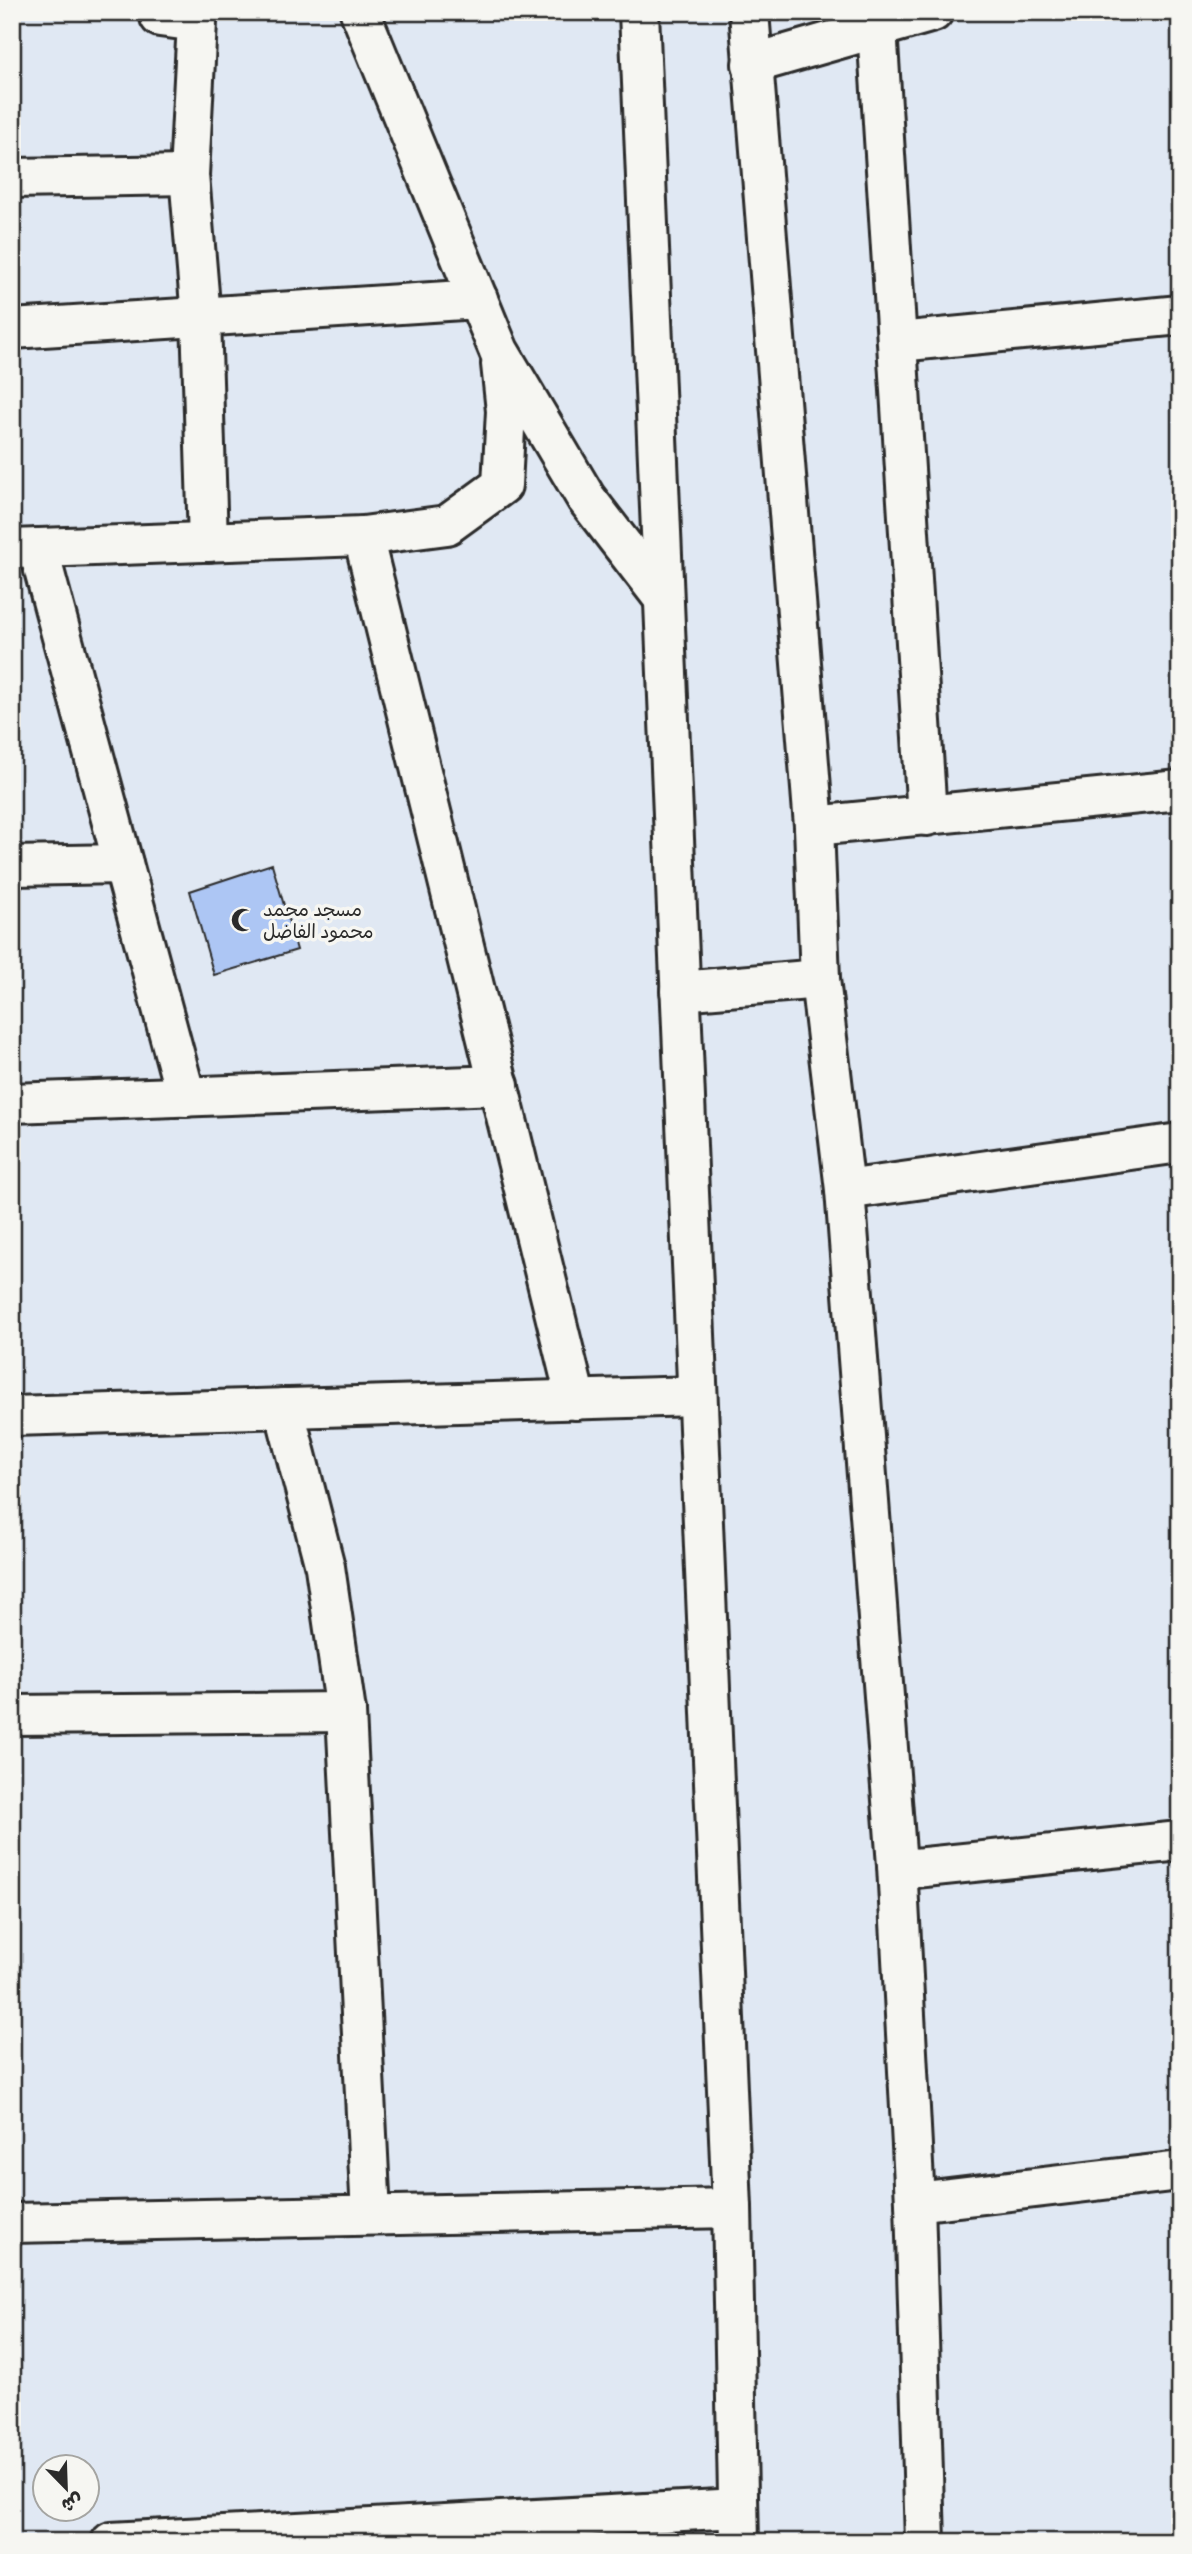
<svg xmlns="http://www.w3.org/2000/svg" width="1192" height="2554" font-family="'Patrick Hand','Playpen Sans Arabic',sans-serif">
  <style>
    .building { fill: #adc6f4; stroke: #2b2b2b; stroke-width: 2 }
    .lines { fill: none; stroke-linecap: round; stroke-linejoin: round }
    .minor-casing { stroke: #2b2b2b; stroke-width: 44 }
    .minor { stroke: #f6f6f2; stroke-width: 38 }
    .labels { text-anchor: middle; dominant-baseline: central; stroke-width: 7; stroke-linejoin: round; paint-order: stroke }
    .poi-label { font-size: 19px; fill: #2b2b2b; stroke: #f6f6f2; text-anchor: start }
  </style>
  <rect width="100%" height="100%" fill="#e0e8f3"/>
  <filter id="ink" filterUnits="userSpaceOnUse"><feTurbulence type="fractalNoise" baseFrequency=".0143" numOctaves="2"/><feDisplacementMap in="SourceGraphic" scale="14" xChannelSelector="R" yChannelSelector="G"/><feConvolveMatrix kernelMatrix="1 2 1 2 8 2 1 2 1" color-interpolation-filters="sRGB"/></filter>
  <g filter="url(#ink)">
    <polygon class="building" points="272,864 297,950 214,975 190,891"/>
    <g class="lines">
      <g class="minor-casing">
        <g id="minor">
          <polyline points="160,12 160,17 197,22 189,175 201,317 208,542"/>
          <polyline points="360,12 499,351 586,498 663,598"/>
          <polyline points="639,12 732,2208 739,2542"/>
          <polyline points="749,12 814,826 820,979 845,1190 897,1865 915,2202 925,2542"/>
          <polyline points="876,12 927,816"/>
          <polyline points="752,64 933,12"/>
          <polyline points="12,178 189,175"/>
          <polyline points="12,329 478,299"/>
          <polyline points="898,342 1180,315"/>
          <polyline points="363,536 576,1400"/>
          <polyline points="38,548 186,1097"/>
          <polyline points="12,549 363,536 447,525 502,485 506,411 501,364"/>
          <polyline points="814,826 1180,790"/>
          <polyline points="12,866 123,864"/>
          <polyline points="680,991 820,979"/>
          <polyline points="12,1103 499,1085"/>
          <polyline points="845,1190 1180,1143"/>
          <polyline points="284,1408 325,1567 346,1712 371,2215"/>
          <polyline points="12,1416 696,1396"/>
          <polyline points="12,1715 346,1712"/>
          <polyline points="897,1865 915,1868 1180,1841"/>
          <polyline points="915,2202 1180,2171"/>
          <polyline points="12,2223 732,2208"/>
          <polyline points="111,2542 738,2508"/>
        </g>
      </g>
      <use href="#minor" class="minor"/>
    </g>
  </g>
  <defs>
    <g id="mosque-bare" transform="scale(1.89)"><path d="M3.5-4.9A6 6 0 1 0 3.5 4.9A5 5 0 1 1 3.5-4.9Z" fill="#2b2b2b" stroke="#f6f6f2" stroke-width="2.5" paint-order="stroke"/></g>
  </defs>
  <g fill-rule="evenodd">
    <use href="#mosque-bare" x="243" y="920"/>
  </g>
  <g class="labels">
    <g class="poi-label">
      <text x="263" y="909">مسجد محمد<tspan x="263" dy="22">محمود الفاضل</tspan></text>
    </g>
  </g>
  <rect width="1192" height="2554" fill="none" stroke="#f6f6f2" stroke-width="42"/>
  <rect x="21" y="21" width="1150" height="2512" fill="none" stroke="#2b2b2b" stroke-width="2.5" filter="url(#ink)"/>
  <g transform="translate(66 2488) rotate(157)"><circle r="33" fill="#f6f6f2" stroke="#a5a5a2" stroke-width="2"/>
  <path d="M0-5L12 26L0 18L-12 26Z" fill="#2b2b2b"/>
  <text y="-10" font-size="19" font-weight="bold" text-anchor="middle" fill="#2b2b2b">ش</text>
  </g>
</svg>
